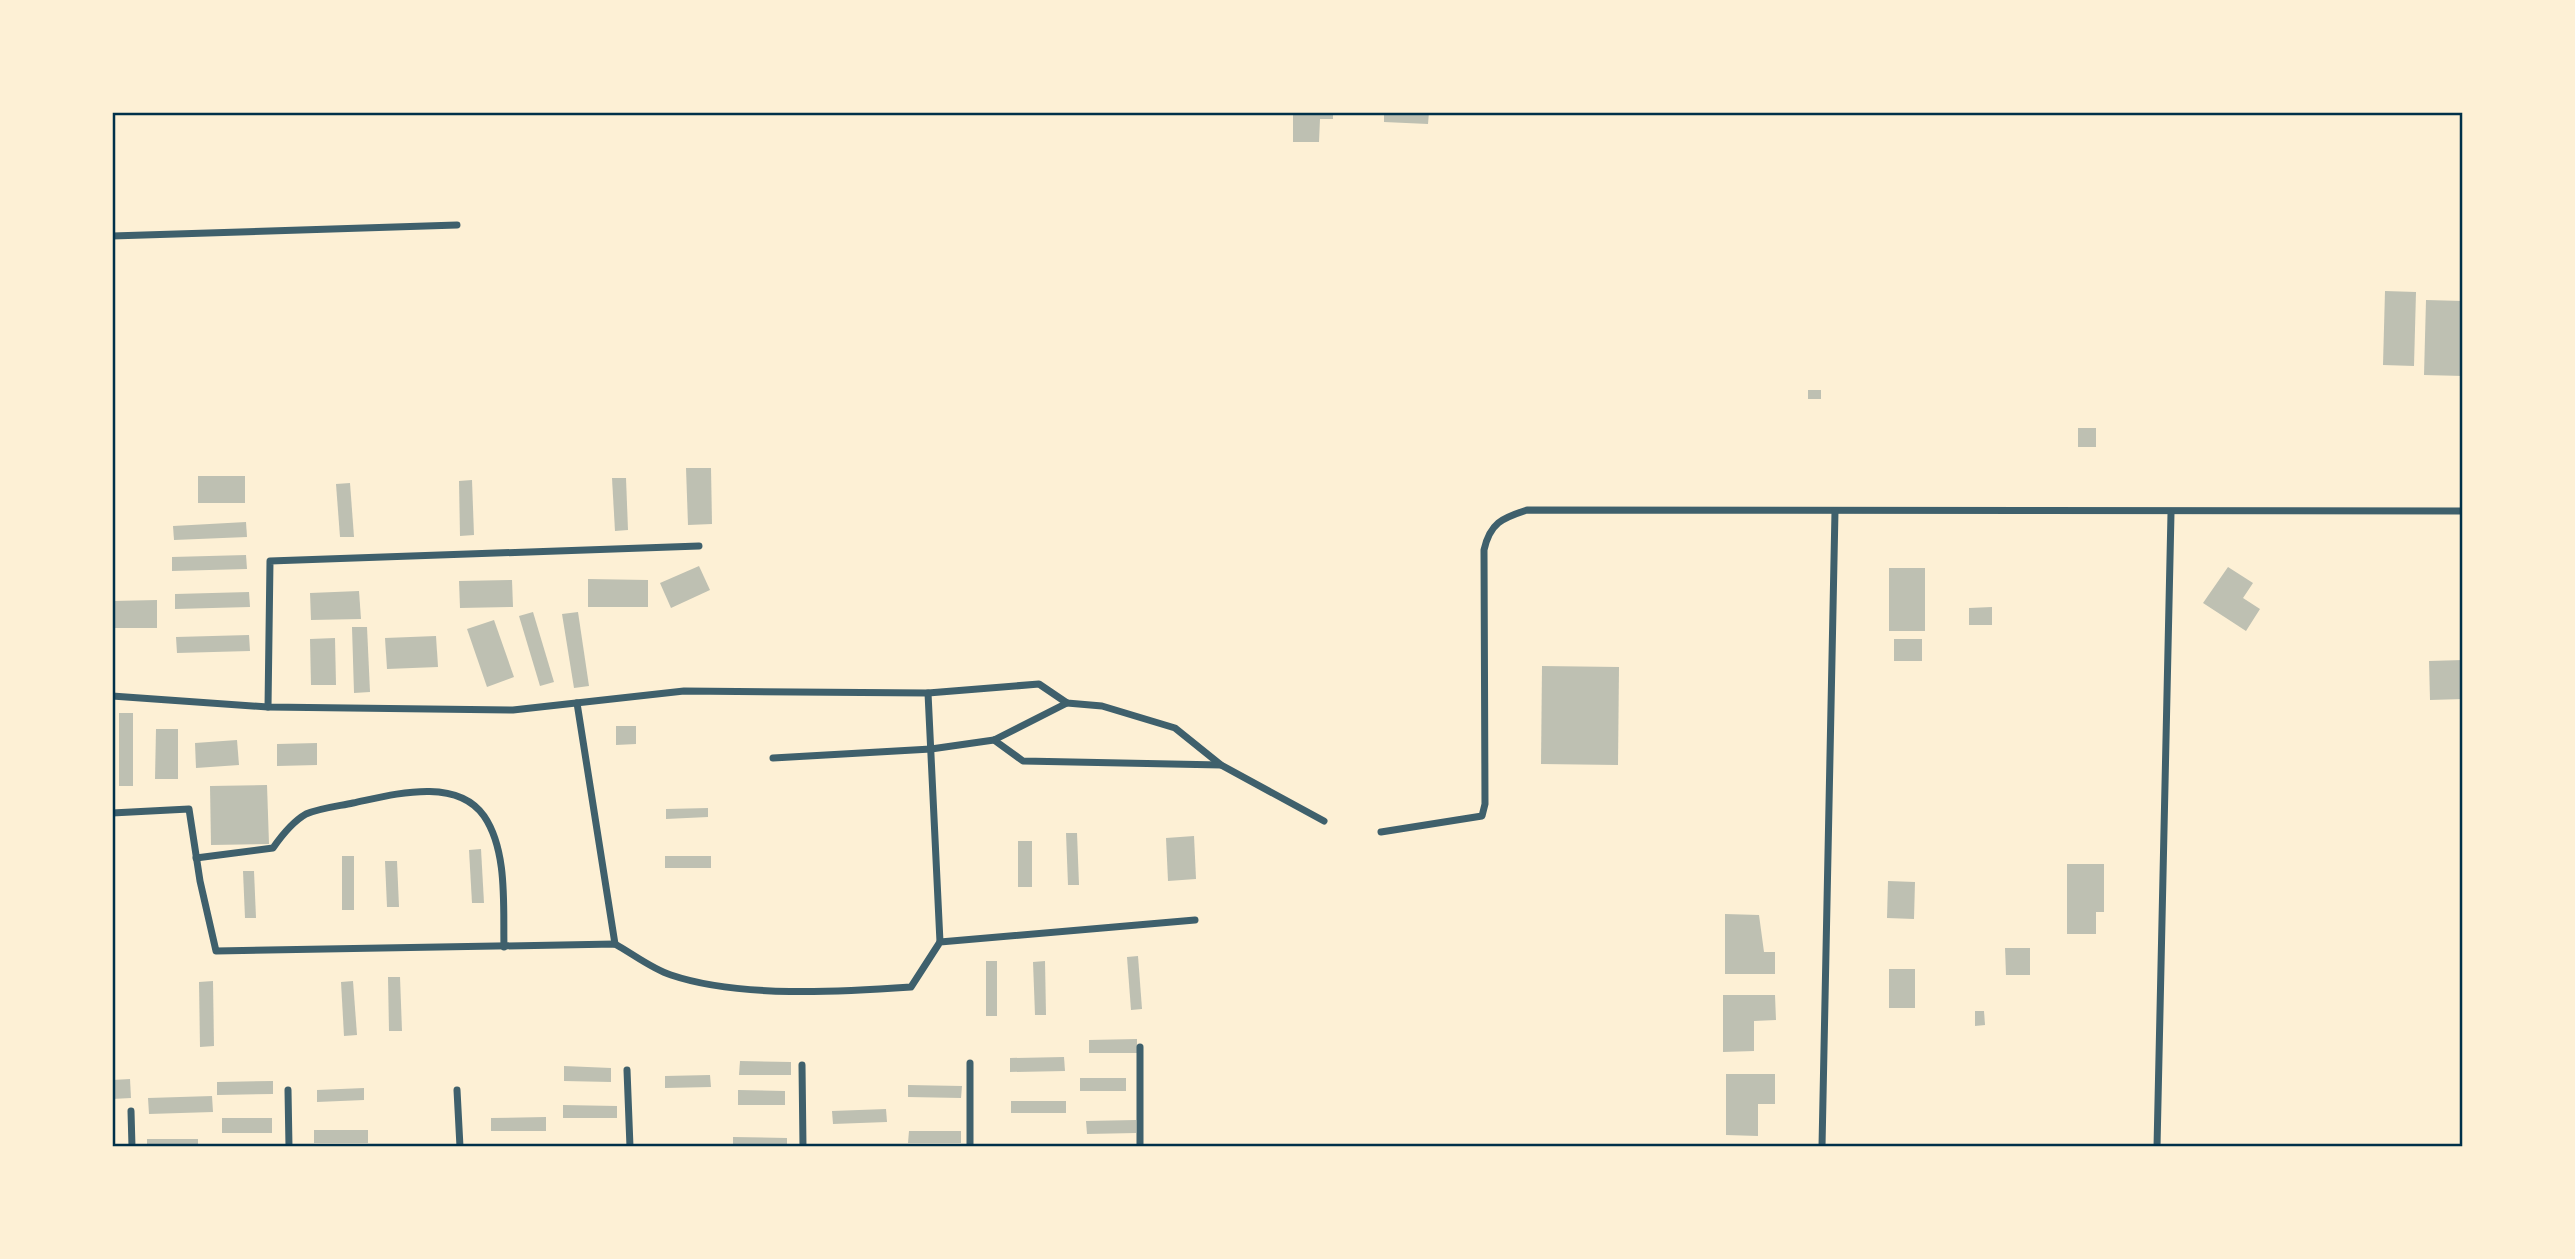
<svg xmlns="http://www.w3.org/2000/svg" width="2575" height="1259" font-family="Figtree,sans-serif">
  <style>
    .building { fill: #bec0b2 }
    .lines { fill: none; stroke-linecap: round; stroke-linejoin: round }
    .minor { stroke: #3f606c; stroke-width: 7 }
    .neatline { fill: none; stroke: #003049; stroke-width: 2.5 }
  </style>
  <rect width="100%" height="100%" fill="#fdf0d5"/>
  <g class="building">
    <polygon points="1293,112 1333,112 1333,119 1320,119 1319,142 1293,142"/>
    <polygon points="1384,112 1429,112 1428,124 1384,122"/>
    <polygon points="2385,291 2416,292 2414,366 2383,365"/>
    <polygon points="2426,300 2463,301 2463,376 2424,375"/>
    <rect x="1808" y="390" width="13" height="9"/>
    <rect x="2078" y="428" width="18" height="19"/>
    <polygon points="686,468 711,468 712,524 688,525"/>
    <rect x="198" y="476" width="47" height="27"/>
    <polygon points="612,478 626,478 628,530 615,531"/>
    <polygon points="472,480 474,535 460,536 459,481"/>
    <polygon points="350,483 354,537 340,537 336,484"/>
    <polygon points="246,522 247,537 174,540 173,526"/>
    <polygon points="246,555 247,569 172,571 172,557"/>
    <polygon points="699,566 710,590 671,608 660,583"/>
    <polygon points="2228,567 2253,583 2243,598 2260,609 2246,631 2203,603"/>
    <rect x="1889" y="568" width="36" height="63"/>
    <polygon points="588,579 648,580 648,607 588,607"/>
    <polygon points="512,580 513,607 460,608 459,581"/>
    <polygon points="359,591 361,619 311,620 310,593"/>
    <polygon points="249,592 250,607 175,609 175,594"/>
    <polygon points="157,600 157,628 112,628 112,601"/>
    <polygon points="1992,607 1992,625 1969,625 1969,608"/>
    <polygon points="533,612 554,682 540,686 519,616"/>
    <polygon points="578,612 589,686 574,688 562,614"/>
    <polygon points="494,620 514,677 487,687 467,629"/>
    <polygon points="352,627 367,627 370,692 354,693"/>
    <polygon points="249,635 250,651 177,653 176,637"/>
    <polygon points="436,636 438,667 387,669 385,638"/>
    <polygon points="335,638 336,685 311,685 310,639"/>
    <rect x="1894" y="639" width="28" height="22"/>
    <polygon points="2463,660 2463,699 2430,700 2429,661"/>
    <polygon points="1542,666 1619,667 1618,765 1541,764"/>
    <rect x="119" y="713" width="14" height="73"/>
    <polygon points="616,726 636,726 636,744 616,745"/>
    <polygon points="156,729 178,729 178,779 155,779"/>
    <polygon points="237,740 239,765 196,768 195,743"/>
    <polygon points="317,743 317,765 277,766 277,744"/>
    <polygon points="267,785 269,844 211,845 210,786"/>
    <polygon points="708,808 708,817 666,819 666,809"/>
    <polygon points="1066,833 1077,833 1079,885 1068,885"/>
    <polygon points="1194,836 1196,879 1168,881 1166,838"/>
    <rect x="1018" y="841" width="14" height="46"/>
    <polygon points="481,849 484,903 472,903 469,850"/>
    <rect x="342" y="856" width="12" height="54"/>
    <rect x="665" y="856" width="46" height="12"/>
    <polygon points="385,861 397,861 399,907 387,907"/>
    <polygon points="2067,864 2104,864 2104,912 2096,912 2096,934 2067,934"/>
    <polygon points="243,871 254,871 256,918 245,918"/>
    <polygon points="1888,881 1915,882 1914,919 1887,918"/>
    <polygon points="1725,914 1759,915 1764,952 1775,952 1775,974 1725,974"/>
    <polygon points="2005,948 2030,948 2030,975 2006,975"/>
    <polygon points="1138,956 1142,1009 1131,1010 1127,957"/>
    <rect x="986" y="961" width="11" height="55"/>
    <polygon points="1045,961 1046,1015 1035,1015 1033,962"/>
    <rect x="1889" y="969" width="26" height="39"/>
    <polygon points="388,977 400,977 402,1031 389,1031"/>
    <polygon points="213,981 214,1046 200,1047 199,982"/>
    <polygon points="353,981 357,1035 344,1036 341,982"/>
    <polygon points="1723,995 1775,995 1776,1020 1754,1021 1754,1051 1723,1052"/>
    <polygon points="1975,1011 1984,1011 1985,1025 1975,1026"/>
    <polygon points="1137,1039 1137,1053 1089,1053 1089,1040"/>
    <polygon points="1064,1057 1065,1071 1010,1072 1010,1058"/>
    <polygon points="740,1061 791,1062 791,1075 739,1075"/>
    <polygon points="564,1066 611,1068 611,1082 564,1081"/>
    <polygon points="1726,1074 1775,1074 1775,1104 1758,1104 1758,1136 1726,1135"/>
    <polygon points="710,1075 711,1087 665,1088 665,1076"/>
    <rect x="1080" y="1078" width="46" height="13"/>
    <polygon points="130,1079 131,1098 112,1099 112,1080"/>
    <polygon points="273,1081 273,1094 217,1095 217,1082"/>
    <polygon points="908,1085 962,1086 961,1098 908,1097"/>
    <polygon points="364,1088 364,1100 317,1102 317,1090"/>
    <polygon points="738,1090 785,1091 785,1105 738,1105"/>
    <polygon points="212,1096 213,1112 149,1114 148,1098"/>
    <rect x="1011" y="1101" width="55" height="12"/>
    <polygon points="563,1105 617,1106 617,1118 563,1118"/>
    <polygon points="886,1109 887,1122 833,1124 832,1111"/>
    <polygon points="546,1117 546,1131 491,1131 491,1118"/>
    <rect x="222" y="1118" width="50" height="15"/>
    <polygon points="1136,1120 1136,1133 1087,1134 1086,1121"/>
    <rect x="314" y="1130" width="54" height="13"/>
    <polygon points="909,1131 961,1131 961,1143 908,1143"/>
    <polygon points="733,1137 787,1138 787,1147 733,1147"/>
    <rect x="147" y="1139" width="51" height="8"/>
    <rect x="1002" y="1145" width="55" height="2"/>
  </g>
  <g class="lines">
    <g class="minor">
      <polyline points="112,236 457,225"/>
      <polyline points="928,693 940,942"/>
      <polyline points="112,696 268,707 513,710 684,691 928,693 1039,684 1067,703 1102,706 1175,728 1221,765 1324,821"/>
      <polyline points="577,703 615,944"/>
      <polyline points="268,707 270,561 699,546"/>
      <polyline points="994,740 1023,761 1221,765"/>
      <polyline points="773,758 931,749 994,740 1067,703"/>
      <path d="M112,813L189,809L200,881L216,951L615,944C633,954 652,969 671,975C739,998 840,992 911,987L940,942L1195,920"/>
      <path d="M1381,832L1482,816L1485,804L1484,550C1490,523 1502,518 1527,510L2463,511"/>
      <path d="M196,858L273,848C282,835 292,822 306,814C320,808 339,806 353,803C392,795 456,776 484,816C508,851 503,907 504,947"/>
      <polyline points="1140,1047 1140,1147"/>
      <polyline points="970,1063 970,1147"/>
      <polyline points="802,1065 803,1147"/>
      <polyline points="627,1070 630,1147"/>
      <polyline points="288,1090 289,1147"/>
      <polyline points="457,1090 460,1147"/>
      <polyline points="131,1111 132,1147"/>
      <polyline points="1822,1147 1835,511"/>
      <polyline points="2157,1147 2171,513"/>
    </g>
  </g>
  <rect width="2575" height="1259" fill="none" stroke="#fdf0d5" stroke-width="228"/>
  <rect x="114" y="114" width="2347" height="1031" class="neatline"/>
</svg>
